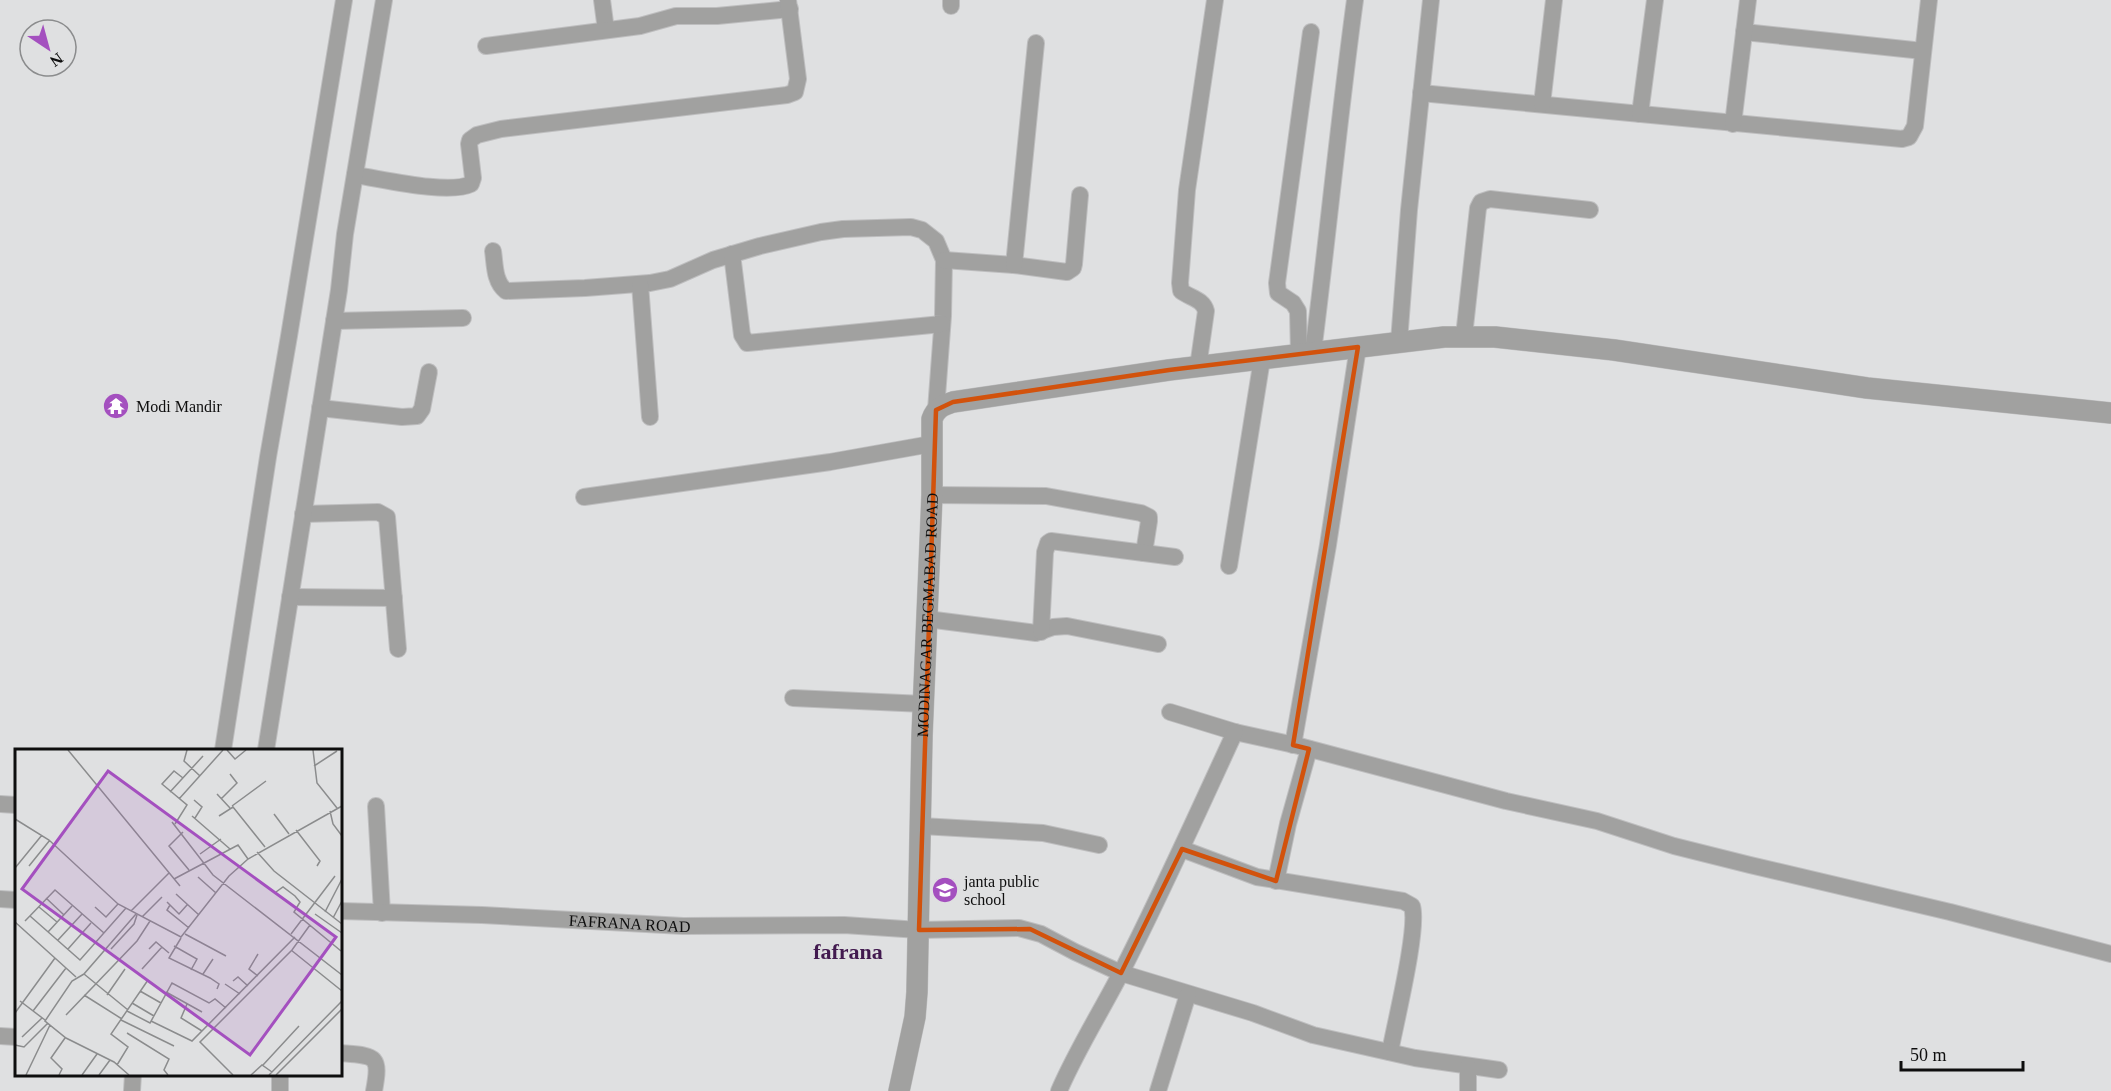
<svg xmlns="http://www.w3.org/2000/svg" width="2111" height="1091" font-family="'Times New Roman',serif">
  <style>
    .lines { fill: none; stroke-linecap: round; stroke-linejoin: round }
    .minor-casing { stroke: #bebebf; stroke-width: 18 }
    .tertiary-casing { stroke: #bebebf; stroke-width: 22 }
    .minor { stroke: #a1a1a0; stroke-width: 16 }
    .tertiary { stroke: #a1a1a0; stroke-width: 21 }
    .marked { fill: none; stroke: #d2520c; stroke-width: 4.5; stroke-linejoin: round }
    .labels { text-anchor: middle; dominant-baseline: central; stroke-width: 5; stroke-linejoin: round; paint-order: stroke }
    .poi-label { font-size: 16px; fill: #0e0e0e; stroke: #dfe0e1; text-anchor: start }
    .street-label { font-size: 16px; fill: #0e0e0e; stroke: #dfe0e1 }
    .district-label { font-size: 22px; font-weight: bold; fill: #421a4f; stroke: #dfe0e1 }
    .inset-road { fill: none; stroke: #8b8c8d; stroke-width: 1.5 }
    .view { fill: #a450bf; fill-opacity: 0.15; stroke: #a450bf; stroke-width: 3 }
    .inset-edge { fill: none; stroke: #0e0e0e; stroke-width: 3 }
  </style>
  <rect width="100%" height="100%" fill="#dfe0e1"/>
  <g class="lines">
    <g class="minor-casing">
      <g id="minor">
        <polyline points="602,0 606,30"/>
        <polyline points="951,0 951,6"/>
        <polyline points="1744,32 1923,51"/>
        <polyline points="486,46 640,26 676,16 717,16 790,9"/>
        <polyline points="1421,93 1902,139 1909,137 1915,126 1929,0"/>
        <polyline points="1542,104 1554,0"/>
        <polyline points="1640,114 1655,0"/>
        <polyline points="1733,124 1748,0"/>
        <path d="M355,175C383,179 448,195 471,184L473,178L469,144L470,140L477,135L501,129L787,95L795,92L798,79L788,0"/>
        <path d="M493,251C495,264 494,282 506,291L585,288L650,283L670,279L713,260L760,246L821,232L843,229L911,227L922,230L936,241L944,260L943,316L936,410"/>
        <polyline points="732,254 742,335 747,343 942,324"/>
        <polyline points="944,260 1014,265 1067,272 1073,268 1074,264 1080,195"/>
        <polyline points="1014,265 1036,43"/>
        <polyline points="640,284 650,417"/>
        <polyline points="334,321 463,318"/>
        <polyline points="1464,336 1478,208 1481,202 1490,199 1590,210"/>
        <polyline points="1399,342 1409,210 1431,0"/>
        <path d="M1313,352C1328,235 1339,117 1355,0"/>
        <polyline points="1299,354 1298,311 1293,303 1278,293 1277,283 1311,32"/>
        <path d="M1198,367L1206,311C1203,299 1190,298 1181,291L1180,283L1187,190L1215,0"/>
        <polyline points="320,408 402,417 417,416 422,409 429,372"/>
        <polyline points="932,495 1046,496 1141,513 1149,517 1149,521 1144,553"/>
        <polyline points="584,497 830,462 931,444"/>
        <polyline points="303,514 378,512 387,517 398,649"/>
        <polyline points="1229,566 1262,359"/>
        <polyline points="290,597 394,598"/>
        <polyline points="927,619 1036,633 1053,627 1067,626 1158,644"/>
        <polyline points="1041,632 1045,552 1048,543 1051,541 1175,557"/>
        <polyline points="793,698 924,704"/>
        <polyline points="1170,712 1235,732 1299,746 1506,801 1597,821 1674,846 1750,865 1950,912 2111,954"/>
        <polyline points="1293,745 1328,545 1358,347"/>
        <polyline points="223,750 268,457 289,336 344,0"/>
        <polyline points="266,750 339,290 345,234 384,0"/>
        <polyline points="0,804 16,805"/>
        <polyline points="376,806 382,913"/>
        <polyline points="921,826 1043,833 1099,845"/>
        <path d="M1182,849L1257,877L1403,901L1412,906C1419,928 1395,1024 1390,1052"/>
        <polyline points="1276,881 1288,824 1309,749"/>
        <polyline points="0,899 16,900"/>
        <path id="s1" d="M340,911L482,915L683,926L844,925L919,930L1019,928L1041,934L1075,952L1121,973L1253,1013L1313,1035L1415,1058L1499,1070"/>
        <polyline points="0,1036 16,1037"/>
        <path d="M340,1053C375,1056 381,1054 374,1091"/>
        <polyline points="132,1091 133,1074"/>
        <polyline points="280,1091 280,1074"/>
        <path d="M1059,1091C1078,1047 1104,1007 1125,965C1164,888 1199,810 1235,732"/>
        <polyline points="1158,1091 1188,994"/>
        <polyline points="1468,1091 1468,1066"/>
      </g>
    </g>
    <g class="tertiary-casing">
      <g id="tertiary">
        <path id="s2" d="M899,1091L915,1017L917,992L922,736L932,495V419C936,408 942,406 953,402L1169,370L1444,337H1495L1614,350L1867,388L2111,413"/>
      </g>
    </g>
    <use href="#minor" class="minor"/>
    <use href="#tertiary" class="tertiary"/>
  </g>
  <path class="marked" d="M1358,347L1293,745L1309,749L1276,881L1182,849L1121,973L1030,929L919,930L936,410L953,402L1169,370Z"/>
  <defs>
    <g id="temple-disc" transform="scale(1.35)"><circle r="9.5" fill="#a450bf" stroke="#dfe0e1"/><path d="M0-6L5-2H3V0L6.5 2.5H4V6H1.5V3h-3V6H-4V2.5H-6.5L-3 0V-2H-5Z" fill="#fff"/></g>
    <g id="school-disc" transform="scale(1.35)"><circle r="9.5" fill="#a450bf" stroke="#dfe0e1"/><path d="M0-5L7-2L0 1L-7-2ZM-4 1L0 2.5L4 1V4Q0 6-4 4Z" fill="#fff"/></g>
  </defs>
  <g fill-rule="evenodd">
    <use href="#temple-disc" x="116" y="406"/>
    <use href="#school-disc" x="945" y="890"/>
  </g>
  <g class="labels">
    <g class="poi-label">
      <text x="136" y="406">Modi Mandir</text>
      <text x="964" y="881">janta public<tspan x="964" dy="18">school</tspan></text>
    </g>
    <g class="street-label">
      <text stroke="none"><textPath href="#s2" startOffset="478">MODINAGAR BEGMABAD ROAD</textPath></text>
      <text stroke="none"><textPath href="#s1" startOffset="290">FAFRANA ROAD</textPath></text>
    </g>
    <g class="district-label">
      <text x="848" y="951">fafrana</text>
    </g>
  </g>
  <g transform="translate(15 749)">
    <rect width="327" height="327" fill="#dfe0e1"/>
    <path class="inset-road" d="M53,1L165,137M172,1L169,12L185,27M212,1L220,10L231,1M298,1L302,34L322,59M299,17L322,2M155,43L188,7M202,45L215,59M164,50L208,1M206,50L222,34L215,25M179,51L187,58L180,69M217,57L251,32M315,62L318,75L327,87M259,65L274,85M177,67L215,100M204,67L218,58L250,98M0,70L34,91L103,155L166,188L214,127L233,110L327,57M157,73L198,126L327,226M160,75L172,56L147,35L159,22L168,29M281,81L305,112L302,117M168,83L154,97L174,121M242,103L259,122L327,175M185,105L206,90M14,117L35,91M0,119L27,86M183,128L201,144M159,130L223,96L233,110M261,143L268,138L280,147L285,153L279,163L326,202M161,145L184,166M31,149L49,166M152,153L164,165L172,156M155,156L152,161L174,179M24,158L42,173M80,158L91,168L103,155M116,162L154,124M310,163L327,130M300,165L327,184M15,167L65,211L111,159M127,168L147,148M318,169L327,152M10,172L40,141L89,184M0,173L61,228M33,183L57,157M170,185L211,207M276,185L320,127M166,189L154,209L195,229L204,235L202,240M43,191L67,165M159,197L182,210L176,221M53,200L76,174M96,200L119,175L122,166M134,200L141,193L154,204M276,201L327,242M127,220L147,198M69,225L57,232L30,272L51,289L99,313L114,326M188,225L198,210M243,227L234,220L243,205M218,232L223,228L233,237M210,235L225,245M125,242L146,254M151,243L187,263M69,246L107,270M92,246L110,220M5,252L30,271M117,254L139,267M172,255L166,269L187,282M113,261L69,225L121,165M18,262L51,219M112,262L135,274L157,234L194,254L200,250L211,259M0,264L40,209M51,266L122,192L135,172M106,271L159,297M136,272L177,292L280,188M112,284L154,310L149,321L153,326M7,288L27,269M0,296L9,298L33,274M102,316L113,298L96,285L133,231M248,316L284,277M11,326L35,276M44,326L47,320L36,309L50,289M67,326L82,305M84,326L95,311M218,326L185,293L277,201L295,176M236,326L247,316L257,323M254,326L327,252M261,326L327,260"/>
    <path class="view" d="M93,22L321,188L235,306L7,140Z"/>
    <rect width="327" height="327" class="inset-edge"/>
  </g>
  <g transform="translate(48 48) rotate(144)"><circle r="28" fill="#dfe0e1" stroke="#8b8c8d" stroke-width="1.5"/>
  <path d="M0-4.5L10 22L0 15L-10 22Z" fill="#a450bf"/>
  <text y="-9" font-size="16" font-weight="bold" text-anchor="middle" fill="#0e0e0e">N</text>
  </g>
  <path d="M1901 1061v9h122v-9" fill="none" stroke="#0e0e0e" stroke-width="3"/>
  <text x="1910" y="1061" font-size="18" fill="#0e0e0e" stroke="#dfe0e1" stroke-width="4.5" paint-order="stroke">50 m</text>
</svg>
